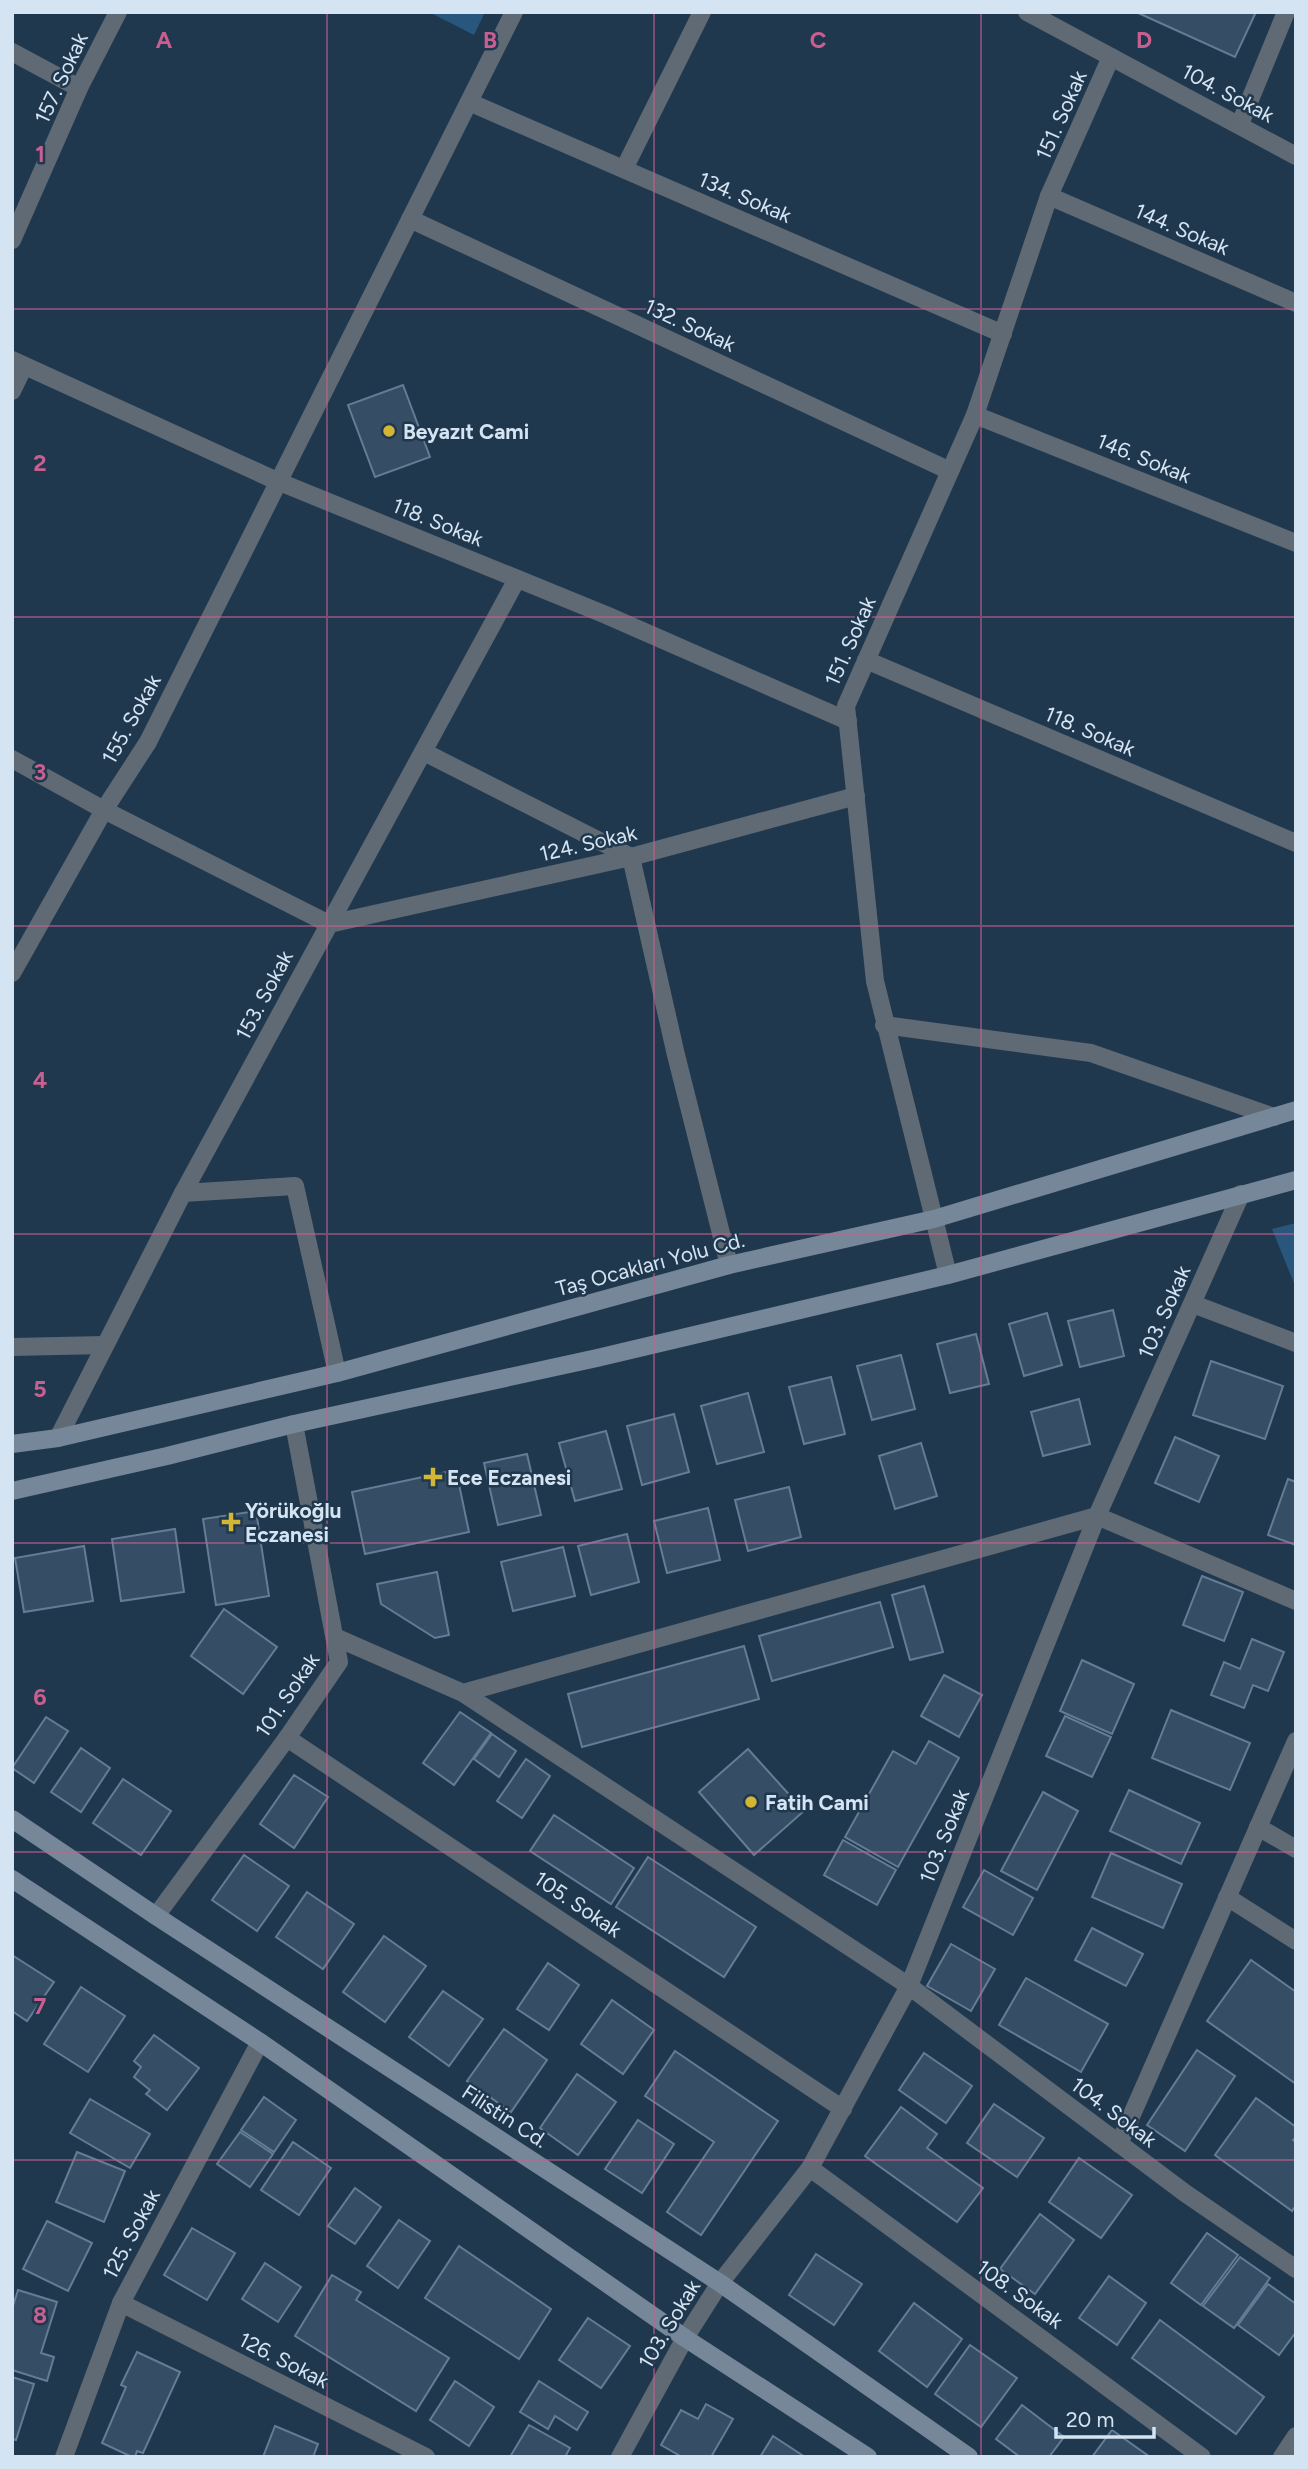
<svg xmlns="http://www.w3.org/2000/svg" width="1308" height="2469" font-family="Figtree,sans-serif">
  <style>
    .green { fill: #29567d }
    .building { fill: #354e65; stroke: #627d95; stroke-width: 2 }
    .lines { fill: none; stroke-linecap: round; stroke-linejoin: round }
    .minor { stroke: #5f6a75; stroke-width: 18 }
    .secondary { stroke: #758798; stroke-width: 18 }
    .grid { fill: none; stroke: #c95f90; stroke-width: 2; stroke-opacity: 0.55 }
    .poi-dot { fill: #d2b736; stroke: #20384e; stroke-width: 2.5 }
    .labels { text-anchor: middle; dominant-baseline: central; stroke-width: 5; stroke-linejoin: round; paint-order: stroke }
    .street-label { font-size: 21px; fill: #d5e4f2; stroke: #20384e }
    .poi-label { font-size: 21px; font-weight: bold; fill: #d5e4f2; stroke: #20384e; text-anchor: start }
    .grid-label { font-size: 23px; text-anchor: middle; font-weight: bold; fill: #c95f90; stroke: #20384e; stroke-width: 5; stroke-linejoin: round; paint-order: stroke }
  </style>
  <rect width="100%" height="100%" fill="#20384e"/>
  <g class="green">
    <polygon points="429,12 485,12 474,35"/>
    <polygon points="1296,1223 1296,1288 1272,1229"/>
  </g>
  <g class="building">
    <polygon points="1136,12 1256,12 1235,57"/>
    <polygon points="403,385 430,457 375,477 348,405"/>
    <polygon points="1113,1310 1124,1356 1080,1367 1068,1321"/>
    <polygon points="1047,1313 1062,1365 1024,1376 1009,1324"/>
    <polygon points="976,1334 989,1384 950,1393 937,1344"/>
    <polygon points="901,1355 915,1409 872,1420 857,1366"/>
    <polygon points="1211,1361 1283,1386 1265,1439 1193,1415"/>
    <polygon points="831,1377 845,1434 804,1444 789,1387"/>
    <polygon points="748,1393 764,1452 717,1464 701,1406"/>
    <polygon points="1079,1399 1090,1444 1043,1456 1031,1412"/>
    <polygon points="674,1414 689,1472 642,1485 627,1426"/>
    <polygon points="606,1431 622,1489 575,1501 559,1443"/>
    <polygon points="1175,1437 1219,1456 1199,1502 1155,1483"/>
    <polygon points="921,1443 937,1496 895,1509 879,1456"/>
    <polygon points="527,1454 541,1515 498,1525 484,1463"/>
    <polygon points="456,1470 469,1532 365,1554 352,1492"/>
    <polygon points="1288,1479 1296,1482 1296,1545 1268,1535"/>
    <polygon points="789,1487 801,1537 748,1551 735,1500"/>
    <polygon points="708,1508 720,1560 667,1573 654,1521"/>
    <polygon points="256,1511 269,1596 216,1605 203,1519"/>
    <polygon points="175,1529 184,1592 121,1601 112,1539"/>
    <polygon points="627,1534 639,1582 591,1595 578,1546"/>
    <polygon points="84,1546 93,1601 24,1612 15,1558"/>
    <polygon points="563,1547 575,1596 513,1611 501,1562"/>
    <polygon points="437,1572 449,1635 435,1638 381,1604 377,1584"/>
    <polygon points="1202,1576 1243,1592 1224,1641 1183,1625"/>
    <polygon points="924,1586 943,1652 910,1660 892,1595"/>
    <polygon points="880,1602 893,1647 772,1681 759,1636"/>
    <polygon points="224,1609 277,1647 243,1694 191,1656"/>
    <polygon points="1252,1639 1284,1652 1268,1691 1253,1685 1244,1708 1211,1695 1224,1662 1240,1669"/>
    <polygon points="744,1646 759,1699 582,1747 568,1694"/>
    <polygon points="1082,1660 1134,1684 1112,1734 1060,1711"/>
    <polygon points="944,1675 982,1695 959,1737 921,1716"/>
    <polygon points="1171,1710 1250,1743 1230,1790 1152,1758"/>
    <polygon points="460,1712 491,1733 454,1785 423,1763"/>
    <polygon points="1065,1716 1111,1737 1092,1777 1046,1756"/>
    <polygon points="46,1717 68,1731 34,1783 12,1768"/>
    <polygon points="492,1734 516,1751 499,1777 474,1759"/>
    <polygon points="929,1741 959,1758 898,1867 845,1837 893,1751 916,1764"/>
    <polygon points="81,1748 110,1768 81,1812 51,1792"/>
    <polygon points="748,1749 804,1811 754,1855 699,1792"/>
    <polygon points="526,1759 550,1776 522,1818 497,1801"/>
    <polygon points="294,1775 328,1797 294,1848 260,1824"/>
    <polygon points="123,1779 171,1811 141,1855 93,1823"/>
    <polygon points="1129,1790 1200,1823 1181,1864 1110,1831"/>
    <polygon points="1043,1792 1078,1811 1037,1890 1001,1871"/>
    <polygon points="554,1815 634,1868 611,1904 530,1851"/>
    <polygon points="843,1840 896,1870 877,1905 824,1875"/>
    <polygon points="1111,1853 1182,1884 1163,1928 1092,1897"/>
    <polygon points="244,1855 289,1886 257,1931 212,1900"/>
    <polygon points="648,1857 756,1927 724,1977 616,1907"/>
    <polygon points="984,1870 1033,1898 1013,1935 963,1907"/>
    <polygon points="307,1892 354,1924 323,1969 276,1937"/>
    <polygon points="1092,1928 1143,1954 1126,1986 1075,1960"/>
    <polygon points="384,1936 426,1966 385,2022 343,1992"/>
    <polygon points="951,1944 995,1969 971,2011 927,1986"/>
    <polygon points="12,1955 54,1982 27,2021 12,2011"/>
    <polygon points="1251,1960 1296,1992 1296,2084 1207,2021"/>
    <polygon points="548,1963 579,1985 549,2030 517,2009"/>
    <polygon points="1026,1978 1108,2024 1081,2072 999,2025"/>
    <polygon points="81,1987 125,2016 88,2072 44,2044"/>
    <polygon points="443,1991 483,2019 449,2066 409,2037"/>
    <polygon points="612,2000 654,2030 623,2074 581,2044"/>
    <polygon points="504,2029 547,2060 511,2112 467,2081"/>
    <polygon points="154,2035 199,2068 167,2110 146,2094 150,2090 134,2077 141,2067 134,2061"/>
    <polygon points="1197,2050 1235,2076 1185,2151 1147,2125"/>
    <polygon points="675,2051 778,2121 701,2235 667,2212 714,2142 645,2096"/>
    <polygon points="924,2053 972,2086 946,2123 899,2090"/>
    <polygon points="577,2074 616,2102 578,2155 540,2128"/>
    <polygon points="264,2097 296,2120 274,2152 241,2130"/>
    <polygon points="1256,2098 1296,2127 1296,2137 1293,2140 1296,2142 1296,2205 1292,2211 1215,2155"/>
    <polygon points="90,2099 150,2134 130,2168 70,2133"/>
    <polygon points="994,2104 1044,2138 1017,2177 967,2143"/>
    <polygon points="901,2107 937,2134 927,2148 983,2188 957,2222 865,2156"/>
    <polygon points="638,2120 674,2144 642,2193 605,2169"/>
    <polygon points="240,2132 273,2154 250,2187 217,2164"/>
    <polygon points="293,2142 331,2168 299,2215 261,2190"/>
    <polygon points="77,2152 125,2171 104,2222 56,2202"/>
    <polygon points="1079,2158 1132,2195 1101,2238 1049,2202"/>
    <polygon points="355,2188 381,2207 355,2244 328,2226"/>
    <polygon points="1040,2214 1074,2240 1035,2294 1000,2269"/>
    <polygon points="399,2220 430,2241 398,2288 367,2266"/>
    <polygon points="47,2221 92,2243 68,2291 23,2269"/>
    <polygon points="192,2228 235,2253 207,2300 164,2275"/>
    <polygon points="1207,2233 1238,2255 1201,2305 1171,2283"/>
    <polygon points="459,2246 551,2309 519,2359 425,2298"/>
    <polygon points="816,2254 862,2284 834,2325 789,2295"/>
    <polygon points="1240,2257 1270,2278 1234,2328 1203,2306"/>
    <polygon points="265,2263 301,2287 278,2322 242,2299"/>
    <polygon points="332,2275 361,2292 356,2300 449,2358 416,2411 295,2336"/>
    <polygon points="1109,2276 1146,2303 1117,2345 1079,2318"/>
    <polygon points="1268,2284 1296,2304 1296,2332 1279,2355 1238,2325"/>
    <polygon points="18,2290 57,2302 41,2353 54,2357 47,2381 12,2370 12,2309"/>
    <polygon points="914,2303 962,2339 927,2387 879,2351"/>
    <polygon points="588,2318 630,2346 601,2388 559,2360"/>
    <polygon points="1160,2320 1264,2397 1236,2434 1132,2358"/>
    <polygon points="970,2345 1017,2378 981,2427 935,2394"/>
    <polygon points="137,2352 180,2372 143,2453 137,2451 135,2457 132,2457 102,2443 126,2387 121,2385"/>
    <polygon points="12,2377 34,2384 16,2440 12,2439"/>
    <polygon points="455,2381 494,2407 469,2446 430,2420"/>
    <polygon points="539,2381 588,2412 577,2430 555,2416 548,2429 520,2412"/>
    <polygon points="706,2404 733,2419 711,2457 682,2457 661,2445 681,2410 698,2419"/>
    <polygon points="1022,2405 1064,2437 1049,2457 1020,2457 996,2439"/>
    <polygon points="529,2425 570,2448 565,2457 510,2457"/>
    <polygon points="275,2426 318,2444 313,2457 263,2457"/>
    <polygon points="1112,2430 1150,2457 1092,2457"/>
    <polygon points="773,2436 805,2457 760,2457"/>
  </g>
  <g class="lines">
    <g class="minor">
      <polyline points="1027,12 1296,156"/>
      <polyline points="12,52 79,88"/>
      <polyline points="469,102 1003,334"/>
      <polyline points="1240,124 1286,12"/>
      <polyline points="624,169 702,12"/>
      <polyline points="1049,196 1296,303"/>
      <polyline points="410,219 950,471"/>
      <polyline points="12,240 79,88 118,12"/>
      <polyline points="12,360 277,481 606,615 848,721"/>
      <polyline points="12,391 24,366"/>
      <polyline points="975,415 1296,543"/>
      <polyline points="866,660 1296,843"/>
      <polyline points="424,752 631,857"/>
      <polyline points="12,759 104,810 329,924 631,857 856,796"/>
      <polyline points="631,857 676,1055 729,1265"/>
      <polyline points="12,973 104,810 148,742 514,12"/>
      <polyline points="884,1025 1091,1053 1274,1117"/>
      <polyline points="183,1193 295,1186 337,1373"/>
      <polyline points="948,1275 875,981 846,706 975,415 1049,196 1111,57"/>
      <polyline points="1193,1304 1296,1343"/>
      <polyline points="12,1347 105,1345"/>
      <polyline points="58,1438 183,1193 517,579"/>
      <polyline points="335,1637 463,1693 909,1986 1185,2193 1296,2269"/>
      <polyline points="463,1693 1097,1516 1296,1601"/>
      <polyline points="287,1738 843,2109"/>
      <polyline points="1258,1827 1296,1849"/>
      <polyline points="1227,1897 1296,1941"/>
      <polyline points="156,1916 287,1738 339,1662 294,1424"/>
      <polyline points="1119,2144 1296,1741"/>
      <polyline points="810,2168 1202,2457"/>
      <polyline points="121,2303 426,2457"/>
      <polyline points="64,2457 121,2303 260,2042"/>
      <polyline points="620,2457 685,2338 720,2283 810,2168 909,1986 1097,1516 1241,1194"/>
      <polyline points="1282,2457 1296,2436"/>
    </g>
    <g class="secondary">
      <polyline points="12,1444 58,1438 337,1373 729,1265 934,1219 1296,1110"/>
      <polyline points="12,1491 167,1456 294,1424 597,1358 948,1275 1296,1180"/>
      <polyline points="12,1819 156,1916 720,2283 969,2457"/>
      <polyline points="12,1879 260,2042 685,2338 868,2457"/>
    </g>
  </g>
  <path class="grid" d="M327,12V2457M654,12V2457M981,12V2457M12,309H1296M12,617H1296M12,926H1296M12,1234H1296M12,1543H1296M12,1852H1296M12,2160H1296"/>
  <g class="poi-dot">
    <circle cx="389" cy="431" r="7"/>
    <path d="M429.5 1466.5h7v7h7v7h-7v7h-7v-7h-7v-7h7z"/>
    <path d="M227.5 1511.5h7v7h7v7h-7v7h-7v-7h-7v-7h7z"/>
    <circle cx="751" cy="1802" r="7"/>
  </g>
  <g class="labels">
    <g class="street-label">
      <text transform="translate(61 78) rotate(-65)">157. Sokak</text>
      <text transform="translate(1228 93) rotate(28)">104. Sokak</text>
      <text transform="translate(1061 115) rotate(-66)">151. Sokak</text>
      <text transform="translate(745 197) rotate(23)">134. Sokak</text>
      <text transform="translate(1182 229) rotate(23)">144. Sokak</text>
      <text transform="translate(690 325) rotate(25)">132. Sokak</text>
      <text transform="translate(1144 458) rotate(22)">146. Sokak</text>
      <text transform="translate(438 522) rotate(22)">118. Sokak</text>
      <text transform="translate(850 641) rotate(-66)">151. Sokak</text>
      <text transform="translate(131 719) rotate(-61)">155. Sokak</text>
      <text transform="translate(1090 731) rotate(23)">118. Sokak</text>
      <text transform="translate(588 843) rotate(-13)">124. Sokak</text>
      <text transform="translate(264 995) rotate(-62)">153. Sokak</text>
      <text transform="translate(650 1264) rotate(-15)">Taş Ocakları Yolu Cd.</text>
      <text transform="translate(1164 1312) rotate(-66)">103. Sokak</text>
      <text transform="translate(287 1695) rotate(-56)">101. Sokak</text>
      <text transform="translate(944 1836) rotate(-68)">103. Sokak</text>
      <text transform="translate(578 1904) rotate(34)">105. Sokak</text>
      <text transform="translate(1114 2112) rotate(37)">104. Sokak</text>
      <text transform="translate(505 2116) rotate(33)">Filistin Cd.</text>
      <text transform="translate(131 2234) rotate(-62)">125. Sokak</text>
      <text transform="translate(1020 2294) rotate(36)">108. Sokak</text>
      <text transform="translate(669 2324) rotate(-59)">103. Sokak</text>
      <text transform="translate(284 2360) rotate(27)">126. Sokak</text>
    </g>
    <g class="poi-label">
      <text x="403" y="431">Beyazıt Cami</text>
      <text x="447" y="1477">Ece Eczanesi</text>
      <text x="245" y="1510">Yörükoğlu<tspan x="245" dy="24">Eczanesi</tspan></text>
      <text x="765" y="1802">Fatih Cami</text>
    </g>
  </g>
  <g class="grid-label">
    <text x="164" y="48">A</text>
    <text x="490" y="48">B</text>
    <text x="818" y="48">C</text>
    <text x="1144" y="48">D</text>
    <text x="40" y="162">1</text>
    <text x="40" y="471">2</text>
    <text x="40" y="780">3</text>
    <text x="40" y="1088">4</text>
    <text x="40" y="1397">5</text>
    <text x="40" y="1705">6</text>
    <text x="40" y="2014">7</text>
    <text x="40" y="2323">8</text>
  </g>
  <rect width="1308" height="2469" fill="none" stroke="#d5e4f2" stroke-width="28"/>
  <path d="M1056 2427v10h98v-10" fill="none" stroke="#d5e4f2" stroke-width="3.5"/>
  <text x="1066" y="2427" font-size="21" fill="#d5e4f2" stroke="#20384e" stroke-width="5" paint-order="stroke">20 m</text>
</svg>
